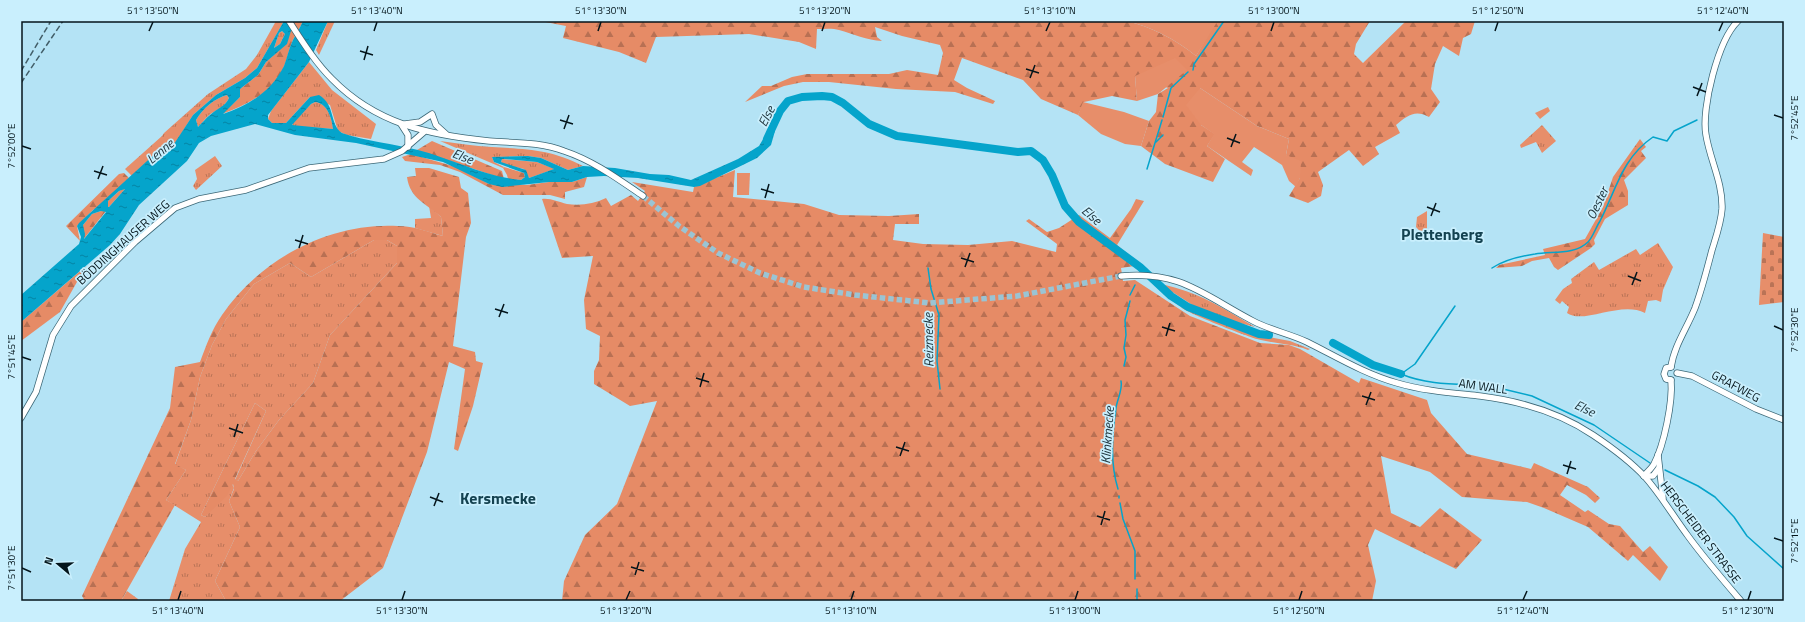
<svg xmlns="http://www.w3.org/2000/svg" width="1805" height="622" font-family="'Titillium Web',sans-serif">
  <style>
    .grass { fill: url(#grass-tufts) }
    .forest { fill: url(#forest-firs) }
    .cemetery { fill: url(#cemetery-stones) }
    .garden { fill: #e78e6a }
    .water { fill: url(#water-ripples); fill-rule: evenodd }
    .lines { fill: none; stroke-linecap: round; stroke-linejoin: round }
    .stream { stroke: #05a4cb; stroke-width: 1.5 }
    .river { stroke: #05a4cb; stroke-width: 8 }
    .secondary-tunnel { stroke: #9ac4d4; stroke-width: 5.5; stroke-dasharray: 5.5 3; stroke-linecap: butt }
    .secondary-casing { stroke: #3c6877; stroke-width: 7 }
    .secondary { stroke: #fff; stroke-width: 5.5 }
    .rail { stroke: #425e68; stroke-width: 1.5; stroke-dasharray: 6 3; stroke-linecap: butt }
    .ticks { fill: none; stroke: #04151b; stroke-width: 1.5 }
    .labels { text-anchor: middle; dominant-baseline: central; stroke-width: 3.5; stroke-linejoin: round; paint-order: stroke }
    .street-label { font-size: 12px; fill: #04151b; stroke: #c9effd }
    .water-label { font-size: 13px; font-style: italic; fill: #1a2f37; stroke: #c9effd }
    .district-label { font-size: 16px; font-weight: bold; fill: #144250; stroke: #c9effd }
    .neatline { fill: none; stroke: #04151b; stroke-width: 1.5 }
    .ticks-label { font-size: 10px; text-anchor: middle; fill: #04151b }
  </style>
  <defs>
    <pattern id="grass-tufts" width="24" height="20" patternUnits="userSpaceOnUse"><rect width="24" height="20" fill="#e78e6a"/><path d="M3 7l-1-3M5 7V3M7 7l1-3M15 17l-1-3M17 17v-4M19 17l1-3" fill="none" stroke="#b97356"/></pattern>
    <pattern id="forest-firs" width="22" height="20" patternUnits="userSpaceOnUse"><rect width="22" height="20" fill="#e68b66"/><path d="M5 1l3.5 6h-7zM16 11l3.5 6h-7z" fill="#b87053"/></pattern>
    <pattern id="cemetery-stones" width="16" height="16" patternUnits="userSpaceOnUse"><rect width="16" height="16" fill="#e78e6a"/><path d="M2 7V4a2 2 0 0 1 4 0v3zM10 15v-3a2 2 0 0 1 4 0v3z" fill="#b97356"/></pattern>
    <pattern id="water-ripples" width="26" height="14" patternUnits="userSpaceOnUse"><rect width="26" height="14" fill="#05a4cb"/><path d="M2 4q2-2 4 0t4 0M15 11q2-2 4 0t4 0" fill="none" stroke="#0484a4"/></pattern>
  </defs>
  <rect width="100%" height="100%" fill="#b4e3f5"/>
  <g class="grass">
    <polygon points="276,21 283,23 257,68 245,78 216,95 193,115 174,145 169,141 132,176 125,169 162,136 164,133 208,94 246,69 257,55"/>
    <polygon points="328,21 335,21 319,55 316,50"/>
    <polygon points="282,31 285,34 280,44 274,48 279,33"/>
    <polygon points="309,62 332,90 376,124 371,139 347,135 338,131 330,105 310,97 286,123 272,123 268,119 271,111"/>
    <path d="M227,95L229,98C225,106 220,108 212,113C207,116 203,122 198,127L196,120C202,109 215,98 227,95Z"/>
    <path d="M315,102C327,103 332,118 333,129L292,126L293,123L311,104Z"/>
    <polygon points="1548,107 1550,111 1540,119 1535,113"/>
    <polygon points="1542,125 1556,141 1542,153 1536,142 1521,148 1520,145"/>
    <path d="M440,141C457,143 474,146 492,147C527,149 551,149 583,166L568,170L541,158L528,156L492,157L494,162L504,167L503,168Z"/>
    <polygon points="215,156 222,166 196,190 193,186 197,179 195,170"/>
    <polygon points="502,159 537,162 555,169 529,178 524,169 503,164 501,162"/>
    <polygon points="429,206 441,217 443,236 415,228 415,219 431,218"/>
    <polygon points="1427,211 1427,239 1416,227 1417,217"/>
    <polygon points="374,240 387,240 397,246 397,263 330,335 313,383 279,420 256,451 238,481 235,480 266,411 255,403 201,515 205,517 232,484 234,488 229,501 240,527 215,581 226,601 169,601 185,549 201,522 166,500 186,470 175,465 191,420 200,377 212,345 226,319 254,284 290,263 311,277"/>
    <path d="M1658,243L1673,267L1663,290L1661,302L1656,300L1648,301L1645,313C1621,300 1583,325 1567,313L1569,307L1562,301L1560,304L1555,300L1563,289L1572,283L1571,279L1594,262L1599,270L1636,249L1640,255Z"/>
    <path d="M1160,284C1199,292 1221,307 1255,327L1228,320L1194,306Z"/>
    <path d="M1181,307L1247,333L1290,341L1310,349L1308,350C1289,343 1275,344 1257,339C1246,336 1184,312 1181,307Z"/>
    <polygon points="127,591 138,599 137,601 121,601"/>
  </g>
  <g class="forest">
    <path d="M294,21H303C300,28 296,34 293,40C289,48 288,56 285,64C274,92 249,104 222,114L240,97V89L258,75L266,62L286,44Z"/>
    <path d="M540,21H1126C1152,27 1175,39 1196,56L1216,21H1370L1356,44L1354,54L1363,63L1406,21H1475L1471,34L1463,38L1459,56L1443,46L1435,64L1431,89L1440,102L1429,117C1415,109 1407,116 1396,125L1400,133L1375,147L1379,154L1363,166L1349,150L1318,172L1323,185L1321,196L1308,203L1289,196L1300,178L1286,155L1289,139L1257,126L1200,88L1201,125L1215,134L1207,146L1225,159L1213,182L1165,164L1141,146L1149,121L1156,112L1158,94L1168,88L1135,76L1137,101L1112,96L1084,102L1078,115L1041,99L1023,80L962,58L954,80L967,88L995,101L993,104L955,92L896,89L829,82H803L784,86L745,102L762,86H771L792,77L807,74H889L907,70L938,75L943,53L940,45L902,36L875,27L877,37L882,41C867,40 853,34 839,30C833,28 824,29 817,29L816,49L799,42L749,34L656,37L646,63L619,52L563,38L566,26Z"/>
    <polygon points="1640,139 1646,147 1641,151 1646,158 1624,180 1628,191 1628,205 1605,219 1594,240 1595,244 1591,248 1558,270 1554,267 1549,258 1532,261 1522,266 1496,268 1499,265 1545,255 1543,249 1585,239 1603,207 1613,177"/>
    <polygon points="432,141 502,171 504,179 417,150"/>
    <polygon points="411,154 456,167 489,184 527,185 549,182 572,182 587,177 584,187 565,192 565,199 550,195 503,195 460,172 440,165 405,161 402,157"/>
    <polygon points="504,167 524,173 525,177 521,180 508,179 507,175 503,168"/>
    <path d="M415,168H429L459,177L461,188L468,193L471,223L466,237L453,346L475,352L476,361L483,363L473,406L458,451L454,449L465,369L449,362L427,452L383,568L340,601H226L215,581L240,527L229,501L234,489L233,484L227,496L205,517L201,515L255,403L266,411L235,479L238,481L256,451L279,420L313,383L330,335L397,263V246L387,240H374L311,277L290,263L254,284L226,319L212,345L200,377L191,420L175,464L186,470L166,500L175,505L121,601H85L82,596L170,408L175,367L200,362C206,346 212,329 222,315C260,259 330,222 398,226C414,226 428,232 443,236L441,217C426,203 410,199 407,177L416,176Z"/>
    <path d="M735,170L733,197L804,204L839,215L889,216L919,214V224H895L893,240L923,244L968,245L1012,241L1056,252L1057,244L1026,221L1029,219L1047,232L1059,228L1079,215L1110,238L1131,209L1136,199L1144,201L1117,245L1141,265L1121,268L1123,281L1135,280L1190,316L1260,343L1289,345L1300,349L1359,383L1361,378L1427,400L1431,413L1467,454L1531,469L1534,463L1588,487L1600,498L1595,503L1586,495L1567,485L1560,495L1585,512L1588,510L1609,524L1620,526L1643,552L1650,546L1668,567L1660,581L1633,555L1628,561L1588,527L1544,508L1527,502L1462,497L1430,472L1381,456L1391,513L1420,527L1440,508L1482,540L1456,569L1375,529L1368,545L1376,581L1372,601H562L564,581L585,535L617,504L657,401L630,406L594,384V371L599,360L600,336L586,329L584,300L593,256L562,258L542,199C551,198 558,202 567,204C580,206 594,204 606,198L611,206L631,195L638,201L645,191L632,182L693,192L694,187Z"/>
    <polygon points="124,173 129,178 97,208 93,210 77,226 80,241 66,226 119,174"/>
    <polygon points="126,188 108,208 108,201 119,191"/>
    <polygon points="101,211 106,211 83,240 83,225 92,214"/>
    <polygon points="86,266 60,312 21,341 21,322"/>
  </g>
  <polygon class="cemetery" points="1763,233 1784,237 1784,302 1759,305"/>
  <g class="garden">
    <path d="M1126,21H1216L1217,22L1196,56C1175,39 1152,27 1126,21Z"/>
    <polygon points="1175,58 1187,70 1158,94 1137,101 1135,76"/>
    <polygon points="1200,88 1257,126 1289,139 1286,155 1301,161 1300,178 1296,187 1289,181 1282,165 1254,147 1242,162 1253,170 1251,176 1207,146 1214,134 1201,125 1186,105"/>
    <polygon points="1083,102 1124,112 1149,121 1141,146 1125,144 1101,134 1078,115"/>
    <polygon points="737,173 750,173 749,195 737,195"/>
  </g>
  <path class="water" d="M284,21H294L287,44L266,62L258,75L240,89V97L223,114C249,105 271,92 284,66C287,58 289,48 293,40C296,34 300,28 303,21H328L309,62L268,115V119L272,123H286L310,97L319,95C336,105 329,124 342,133C364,141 395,144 418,150C453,159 485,177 521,180L525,177L524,173L494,162L492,157L528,156L541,158L568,170L583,166L615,168L650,174L669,175L691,180L738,159L759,146L769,129L775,131L771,145L757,158L700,186L694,187L638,178L604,176L587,177L572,182H549L502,187L489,184L443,162L356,143L295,135L255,124L211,136L199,143L187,161L139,205L120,234L110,245L21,322V295L79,244L81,237L77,226L79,223L169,141L174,144L193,115L216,95L245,78L257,68ZM282,31L285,34L280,44L274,48L279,33ZM227,95L229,98C225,107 217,108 210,115C206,118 202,123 198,127L196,120C202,109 215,98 227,95ZM315,102C327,103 332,118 333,129L292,125L311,104ZM505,159L537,162L554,169L529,178L526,170L501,162L502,159ZM125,189L109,207H108V201L119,191ZM101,211L106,212L84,239L85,234L83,225L92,214Z"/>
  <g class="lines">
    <g class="stream">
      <polyline points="1193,70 1194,64 1224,21"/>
      <polyline points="1163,117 1171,88 1188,72"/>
      <polyline points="1156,142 1163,135"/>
      <polyline points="1147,169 1162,120"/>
      <polyline points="928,268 931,289 939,315 937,361 940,389"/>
      <path d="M1492,268C1504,260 1521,256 1535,254C1552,251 1575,255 1588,242C1593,237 1596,227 1600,221C1616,190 1622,158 1653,137L1667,141L1674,131L1697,120"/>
      <polyline points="1130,295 1135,285"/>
      <polyline points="1124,366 1126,357 1124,348 1126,335 1125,320 1130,301"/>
      <polyline points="1401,374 1415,364 1455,306"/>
      <path d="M1401,374C1425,384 1450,384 1475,385"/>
      <polyline points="1503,389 1532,396 1594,425 1650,463"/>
      <polyline points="1665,470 1698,486 1715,497 1734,517 1747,536 1784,569"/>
      <path d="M1118,489C1110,463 1112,436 1116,408C1117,400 1123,389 1121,381"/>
      <polyline points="1119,496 1119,498"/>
      <polyline points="1120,503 1123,519 1135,551 1135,579"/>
      <polyline points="1137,589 1137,601"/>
    </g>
    <g class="river">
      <polyline points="767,139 780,111 788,101 802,97 822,96 832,97 843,103 869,124 897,136 1018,152 1031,151 1043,160 1052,175 1065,206 1079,222 1140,267 1171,296 1188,307 1259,334 1269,335"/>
      <polyline points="1333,343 1373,365 1401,374"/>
    </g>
    <polyline class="secondary-tunnel" points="643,196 679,226 718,253 760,273 804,287 855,295 930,303 1017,296 1121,276"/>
    <g class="secondary-casing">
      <g id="secondary">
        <path d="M289,21C302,41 315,62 332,79C376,124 429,135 489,141C514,143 541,142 564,151C594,161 618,179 643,196"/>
        <polyline points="401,124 408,135 408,147"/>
        <polyline points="405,124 420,122 432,114 436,125 446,134"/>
        <path d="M1121,276C1180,270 1205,296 1253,321C1270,330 1290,334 1307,342C1337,357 1365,374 1397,383C1424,391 1453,393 1480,396C1520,401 1560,413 1593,435C1611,447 1630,461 1645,477C1661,495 1673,516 1688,536C1704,558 1723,580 1741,601"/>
        <path d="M1671,367C1674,346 1687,328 1695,308C1702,289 1707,269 1712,250C1716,237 1721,223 1722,209C1723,183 1710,160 1706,135C1701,109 1718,40 1738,21"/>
        <polyline points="1677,373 1692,376 1756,409 1784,420"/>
        <polyline points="1671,380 1666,379 1664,374 1666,368 1671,367"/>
        <polyline points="21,418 36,392 53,335 71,306 135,242 175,208 199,199 246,190 309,168 384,159 402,151 424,132"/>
        <polyline points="1658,455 1663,498"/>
        <path d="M1644,476C1647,472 1652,468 1654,464C1664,445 1673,402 1671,380"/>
        <polyline points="1644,476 1653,476 1659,468"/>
      </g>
    </g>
    <use href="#secondary" class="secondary"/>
    <g class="rail">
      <polyline points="21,71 51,21"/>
      <polyline points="21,83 63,21"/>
    </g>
  </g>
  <path class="ticks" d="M149,31L153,22M374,31L377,22M598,31L601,22M822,31L825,22M1046,31L1050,22M1271,31L1274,22M1495,31L1498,22M1719,31L1723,22M360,51L373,55M364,60L368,46M1026,69L1039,73M1030,78L1035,65M1693,87L1706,92M1697,96L1702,83M1774,115L1783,118M560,120L573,124M564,129L569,115M1227,138L1240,143M22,146L31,149M1231,147L1236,134M94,171L107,175M98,179L103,166M761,189L774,193M765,198L769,184M1427,207L1440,212M1431,216L1436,203M295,240L308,244M299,248L303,235M961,258L974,262M965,267L970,253M1628,276L1641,281M1632,285L1637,272M495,309L508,313M499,317L504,304M1774,326L1783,330M1162,327L1175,331M1166,336L1170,323M22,357L31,360M696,378L709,382M700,387L704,373M1362,396L1375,400M1366,405L1371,392M229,428L243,433M234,437L238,424M896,447L909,451M900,456L905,442M1563,465L1576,469M1567,474L1571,461M430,497L443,502M434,506L439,493M1097,516L1110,520M1101,525L1105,511M1774,538L1783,541M631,567L644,571M22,568L31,572M635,575L639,562M178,600L181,591M402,600L405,591M626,600L630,591M851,600L854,591M1075,600L1078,591M1299,600L1302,591M1523,600L1527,591M1748,600L1751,591"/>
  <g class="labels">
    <g class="street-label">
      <text transform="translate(123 242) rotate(-42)">BÖDDINGHAUSER WEG</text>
      <text transform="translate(1483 386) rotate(8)">AM WALL</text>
      <text transform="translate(1736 386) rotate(28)">GRAFWEG</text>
      <text transform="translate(1701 532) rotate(53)">HERSCHEIDER STRASSE</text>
    </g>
    <g class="water-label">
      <text transform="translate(766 116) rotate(-63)">Else</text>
      <text transform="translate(160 151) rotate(-40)">Lenne</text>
      <text transform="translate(463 156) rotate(20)">Else</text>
      <text transform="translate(1597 203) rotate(-65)">Oester</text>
      <text transform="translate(1092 215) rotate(41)">Else</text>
      <text transform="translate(928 340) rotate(-91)">Reizmecke</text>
      <text transform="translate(1585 408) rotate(25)">Else</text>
      <text transform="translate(1107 435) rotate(-86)">Klinkmecke</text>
    </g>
    <g class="district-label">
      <text x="1442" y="234">Plettenberg</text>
      <text x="498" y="498">Kersmecke</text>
    </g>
  </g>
  <rect width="1805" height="622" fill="none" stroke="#c9effd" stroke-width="44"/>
  <g transform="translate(58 564) rotate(289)" stroke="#c9effd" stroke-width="3" paint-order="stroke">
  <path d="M0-3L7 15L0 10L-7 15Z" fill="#04151b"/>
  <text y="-6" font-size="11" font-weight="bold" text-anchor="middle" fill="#04151b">N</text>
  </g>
  <rect x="22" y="22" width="1761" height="578" class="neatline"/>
  <g class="ticks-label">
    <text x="153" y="14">51°13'50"N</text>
    <text x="377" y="14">51°13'40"N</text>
    <text x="601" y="14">51°13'30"N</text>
    <text x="825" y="14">51°13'20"N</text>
    <text x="1050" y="14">51°13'10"N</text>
    <text x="1274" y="14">51°13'00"N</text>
    <text x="1498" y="14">51°12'50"N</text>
    <text x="1723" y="14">51°12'40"N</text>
    <text transform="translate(1794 118) rotate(-90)" y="4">7°52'45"E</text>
    <text transform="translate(11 146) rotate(-90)" y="4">7°52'00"E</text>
    <text transform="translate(1794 330) rotate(-90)" y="4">7°52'30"E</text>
    <text transform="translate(11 357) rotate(-90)" y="4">7°51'45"E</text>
    <text transform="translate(1794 541) rotate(-90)" y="4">7°52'15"E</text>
    <text transform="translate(11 568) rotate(-90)" y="4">7°51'30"E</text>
    <text x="178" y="614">51°13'40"N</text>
    <text x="402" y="614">51°13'30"N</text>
    <text x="626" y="614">51°13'20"N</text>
    <text x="851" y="614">51°13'10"N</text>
    <text x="1075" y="614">51°13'00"N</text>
    <text x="1299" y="614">51°12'50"N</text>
    <text x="1523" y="614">51°12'40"N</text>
    <text x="1748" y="614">51°12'30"N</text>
  </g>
</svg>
